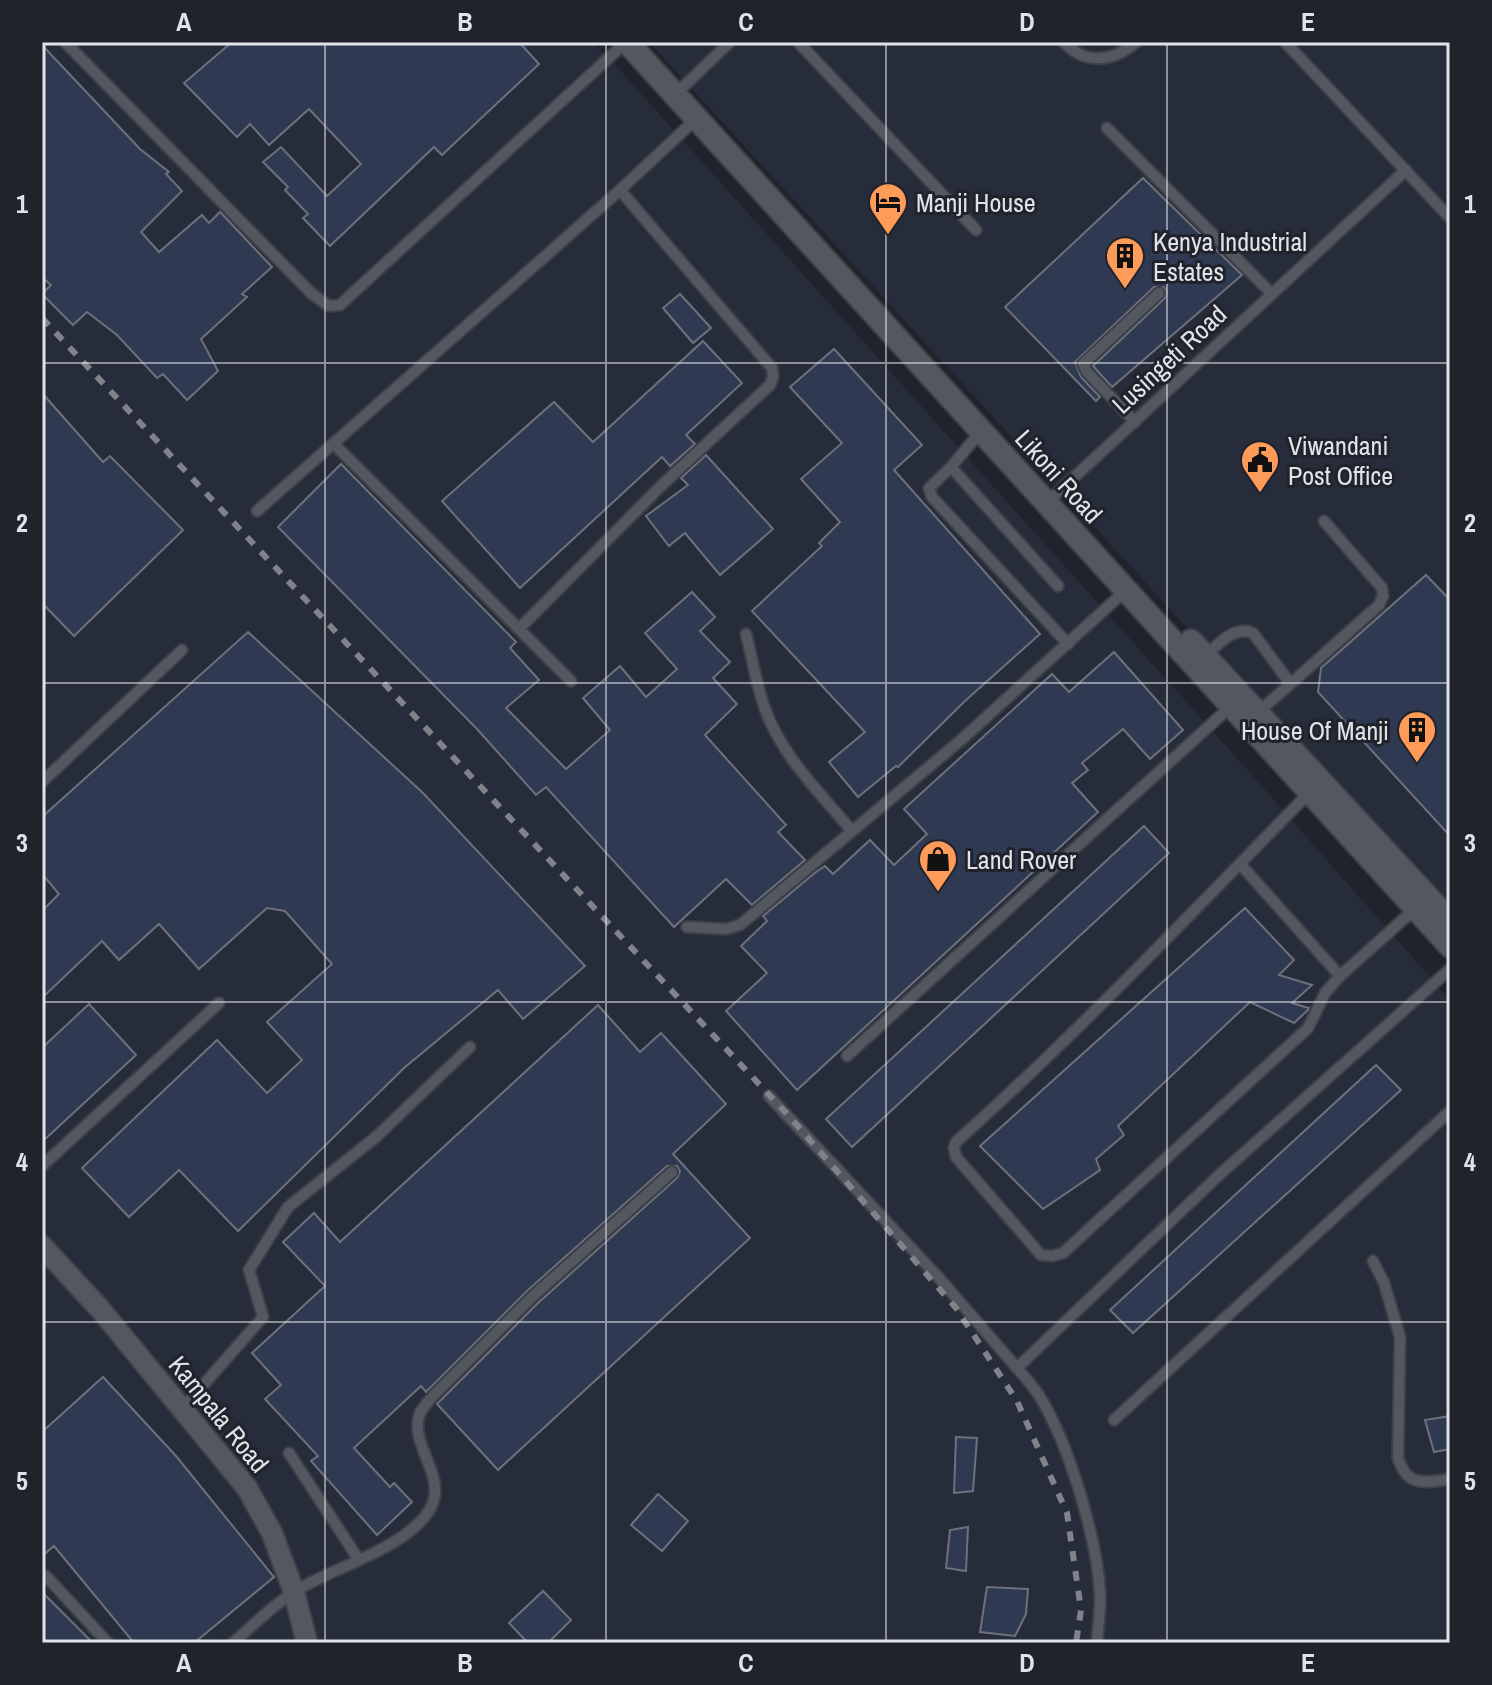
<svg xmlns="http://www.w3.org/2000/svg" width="1492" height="1685" font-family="'Archivo Narrow',sans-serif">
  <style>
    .built { fill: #272c3a }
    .building { fill: #2f3952; stroke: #6d717b; stroke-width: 2 }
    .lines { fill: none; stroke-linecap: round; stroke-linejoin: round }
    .service-casing { stroke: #3e4047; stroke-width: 14 }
    .minor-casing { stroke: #3e4047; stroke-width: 24 }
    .tertiary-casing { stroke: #3e4047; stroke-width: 26 }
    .service { stroke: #535760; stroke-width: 10 }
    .minor { stroke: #535760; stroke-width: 20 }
    .tertiary { stroke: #535760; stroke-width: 22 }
    .rail { stroke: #80838a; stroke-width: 6; stroke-dasharray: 10 10; stroke-linecap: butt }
    .grid { fill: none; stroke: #e1e3e9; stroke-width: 2; stroke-opacity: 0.55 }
    .labels { text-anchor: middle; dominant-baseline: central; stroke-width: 6; stroke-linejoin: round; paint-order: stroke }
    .poi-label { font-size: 26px; fill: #e1e3e9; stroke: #20232b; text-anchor: start }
    .street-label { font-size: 26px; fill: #e1e3e9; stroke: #20232b }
    .neatline { fill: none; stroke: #e1e3e9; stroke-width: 3 }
    .grid-label { font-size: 26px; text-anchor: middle; font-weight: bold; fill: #e1e3e9 }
  </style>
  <rect width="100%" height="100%" fill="#20232b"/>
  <g class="built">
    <polygon points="42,42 592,42 618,68 1245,767 1450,1000 1450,1643 42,1643"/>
    <polygon points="649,42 1450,42 1450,914"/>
  </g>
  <g class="building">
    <polygon points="232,42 519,42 539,64 442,155 434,147 330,246 303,218 308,214 285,190 288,187 263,162 281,147 327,196 361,164 309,109 269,145 250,124 237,137 184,83"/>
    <polygon points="42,45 140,149 169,172 166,174 182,191 141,232 159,252 202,215 209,223 220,212 272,267 242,294 247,297 201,339 218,371 187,400 163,374 157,378 117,335 87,312 73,325 42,294 51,285 42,277"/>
    <polygon points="1143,178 1242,275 1112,387 1093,366 1165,298 1167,292 1164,287 1154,287 1075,362 1081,377 1100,397 1096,401 1005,307"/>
    <polygon points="680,294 711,328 693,343 663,308"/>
    <polygon points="703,341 742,383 686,435 695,444 670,466 662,457 520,588 442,501 554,402 593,442"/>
    <polygon points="834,349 922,445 894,470 1040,634 965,701 898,767 896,766 858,797 829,762 865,732 752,611 822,546 819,543 840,522 801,479 842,443 790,387"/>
    <polygon points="42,393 103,462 110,456 183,530 74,636 42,603"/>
    <polygon points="706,455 773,529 720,575 685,533 669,546 646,516 688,485 681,478"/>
    <polygon points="341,464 516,642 510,648 539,680 506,708 566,769 610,730 583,698 620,666 646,697 677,669 645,633 692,592 715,617 700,631 730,662 713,678 737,704 705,735 786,825 778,832 805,860 752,905 726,879 674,927 546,787 536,795 477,729 278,527"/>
    <polygon points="1426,575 1450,600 1450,836 1318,692 1321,668"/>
    <polygon points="248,632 423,793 585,966 523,1019 498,990 404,1068 238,1231 179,1170 129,1217 82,1168 217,1040 267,1093 302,1060 267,1022 332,964 285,911 267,908 199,969 159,924 119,960 102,941 42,998 42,911 59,894 42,874 42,817"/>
    <polygon points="1114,652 1183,730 1150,759 1123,729 1082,763 1088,770 1072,783 1098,812 797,1090 726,1011 767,973 741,946 767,921 763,916 816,872 825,866 833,874 870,840 894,865 927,834 904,809 1052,674 1069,692"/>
    <polygon points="1144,826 1169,853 852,1147 826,1119"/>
    <polygon points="1245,908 1294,960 1279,975 1312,985 1292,1003 1309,1008 1308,1010 1294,1023 1250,1002 1118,1126 1124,1135 1096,1159 1100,1170 1043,1209 980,1146"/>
    <polygon points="89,1004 136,1055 42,1142 42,1048"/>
    <polygon points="598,1005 640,1052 661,1033 726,1104 673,1154 750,1238 498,1470 437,1404 538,1303 677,1178 680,1171 677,1166 667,1166 527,1291 426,1392 421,1386 354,1448 390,1487 394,1483 412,1502 377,1535 311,1461 318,1456 265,1399 281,1385 252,1353 325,1286 283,1242 314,1213 340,1242"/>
    <polygon points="1376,1065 1401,1090 1133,1333 1110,1310"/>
    <polygon points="103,1377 176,1456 274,1577 194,1643 134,1643 54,1546 42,1556 42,1432"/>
    <polygon points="1450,1416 1450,1449 1434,1452 1425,1420"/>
    <polygon points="956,1437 977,1438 973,1491 954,1493"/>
    <polygon points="658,1494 688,1521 662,1551 631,1525"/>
    <polygon points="968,1527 966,1571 946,1568 950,1530"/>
    <polygon points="987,1587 1028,1589 1026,1614 1015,1636 980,1632"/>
    <polygon points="543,1591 571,1620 548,1643 528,1643 509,1623"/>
    <polygon points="42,1592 93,1643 42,1643"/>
  </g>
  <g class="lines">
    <g class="service-casing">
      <g id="service">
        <polyline points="65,42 311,293 329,306 340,305 626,42"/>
        <polyline points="798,42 976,230"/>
        <path d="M1064,42C1085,66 1115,61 1136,42"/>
        <polyline points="1285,42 1450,218"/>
        <polyline points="682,88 730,42"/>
        <polyline points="1107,128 1272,294"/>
        <polyline points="1135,422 1087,372 1083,364 1159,293"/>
        <polyline points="981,431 951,467 1058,586"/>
        <polyline points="334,444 571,681"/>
        <polyline points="951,467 929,488 932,497 1068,644"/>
        <polyline points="1055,495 1406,170"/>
        <polyline points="257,511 620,190 697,118"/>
        <polyline points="521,627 662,485 770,385 773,377 772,368 620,190"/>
        <path d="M746,634C752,657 756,683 764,706C780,754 820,793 852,831"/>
        <path d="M1205,656C1219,644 1234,625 1253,633L1287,679V687L1258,712"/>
        <polyline points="1287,687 1379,605 1383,596 1382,588 1324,521"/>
        <polyline points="42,782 182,650"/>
        <path d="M1309,793C1193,911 1080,1031 956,1142L954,1148L956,1157L1041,1255L1052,1256L1063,1253L1308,1028L1325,993L1340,976L1416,908"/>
        <polyline points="1241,865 1340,976"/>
        <polyline points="687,927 726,929 740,925 961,740 1125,591"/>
        <polyline points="847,1056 1230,707"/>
        <polyline points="769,1096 940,1279 1017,1368"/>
        <polyline points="42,1166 219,1003"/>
        <path d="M1373,1261L1384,1283L1400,1337L1398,1458C1407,1487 1424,1483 1450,1479"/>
        <polyline points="183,1408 263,1317 249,1270 288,1207 376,1137 470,1047"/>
        <polyline points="1114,1420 1450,1111"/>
        <polyline points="289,1453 359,1560"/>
        <polyline points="46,1576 108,1643"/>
        <path d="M233,1643C252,1626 272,1606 294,1592C330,1568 413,1547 432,1505C446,1473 406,1441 421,1411C424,1406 429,1401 433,1396L532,1297L672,1172"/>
        <path d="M1097,1643C1098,1627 1101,1609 1100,1593C1097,1539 1069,1444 1040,1397C1034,1387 1025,1377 1017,1368L1218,1176L1450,969"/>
      </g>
    </g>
    <g class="minor-casing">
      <polyline id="minor" points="42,1246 100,1309 247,1488 272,1533 294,1592 307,1643"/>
    </g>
    <g class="tertiary-casing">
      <g id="tertiary">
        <polyline points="627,42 1450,946"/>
        <polyline points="1191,641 1450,921"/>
      </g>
    </g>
    <use href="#service" class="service"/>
    <use href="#minor" class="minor"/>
    <use href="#tertiary" class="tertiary"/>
    <polyline class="rail" points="42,318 788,1115 956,1308 1017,1401 1067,1513 1081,1610 1076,1643"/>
  </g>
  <path class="grid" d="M325,42V1643M606,42V1643M886,42V1643M1167,42V1643M42,363H1450M42,683H1450M42,1002H1450M42,1322H1450"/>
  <defs>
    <g id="hotel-pin" transform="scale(2)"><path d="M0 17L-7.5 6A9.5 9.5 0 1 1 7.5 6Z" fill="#fe9b58" stroke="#20232b"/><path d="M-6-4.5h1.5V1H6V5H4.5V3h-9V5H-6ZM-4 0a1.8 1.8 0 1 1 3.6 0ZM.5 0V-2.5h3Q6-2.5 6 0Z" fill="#111"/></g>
    <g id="building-pin" transform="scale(2)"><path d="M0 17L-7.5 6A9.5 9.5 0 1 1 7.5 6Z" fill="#fe9b58" stroke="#20232b"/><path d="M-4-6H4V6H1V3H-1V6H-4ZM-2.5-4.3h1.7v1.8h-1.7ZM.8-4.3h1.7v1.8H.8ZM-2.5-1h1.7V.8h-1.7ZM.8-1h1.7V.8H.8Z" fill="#111"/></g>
    <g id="civic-pin" transform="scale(2)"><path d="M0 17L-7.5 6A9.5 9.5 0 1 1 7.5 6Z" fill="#fe9b58" stroke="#20232b"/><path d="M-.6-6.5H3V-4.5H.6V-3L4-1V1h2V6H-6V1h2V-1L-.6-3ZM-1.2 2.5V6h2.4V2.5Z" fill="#111"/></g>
    <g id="shop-pin" transform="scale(2)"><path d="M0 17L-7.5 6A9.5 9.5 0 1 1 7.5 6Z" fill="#fe9b58" stroke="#20232b"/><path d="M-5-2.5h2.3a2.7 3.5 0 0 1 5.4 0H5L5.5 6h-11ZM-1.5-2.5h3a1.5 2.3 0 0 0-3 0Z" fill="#111"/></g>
  </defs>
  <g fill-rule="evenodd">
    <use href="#hotel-pin" x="888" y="202"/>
    <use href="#building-pin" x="1125" y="256"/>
    <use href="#civic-pin" x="1260" y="460"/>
    <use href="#building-pin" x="1417" y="730"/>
    <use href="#shop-pin" x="938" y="859"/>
  </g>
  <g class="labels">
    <g class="poi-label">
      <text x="916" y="202">Manji House</text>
      <text x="1153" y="241">Kenya Industrial<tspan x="1153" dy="30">Estates</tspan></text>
      <text x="1288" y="445">Viwandani<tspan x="1288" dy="30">Post Office</tspan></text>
      <text x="1389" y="730" text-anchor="end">House Of Manji</text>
      <text x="966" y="859">Land Rover</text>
    </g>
    <g class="street-label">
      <text transform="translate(1169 359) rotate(-43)">Lusingeti Road</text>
      <text transform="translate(1059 476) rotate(48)">Likoni Road</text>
      <text transform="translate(219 1414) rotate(51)">Kampala Road</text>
    </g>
  </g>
  <rect width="1492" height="1685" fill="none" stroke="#20232b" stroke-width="88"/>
  <rect x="44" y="44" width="1404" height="1597" class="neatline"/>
  <g class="grid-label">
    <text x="184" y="31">A</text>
    <text x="465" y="31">B</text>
    <text x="746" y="31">C</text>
    <text x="1027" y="31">D</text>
    <text x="1308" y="31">E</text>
    <text x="22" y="213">1</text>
    <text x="1470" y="213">1</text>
    <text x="22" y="532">2</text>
    <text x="1470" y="532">2</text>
    <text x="22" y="852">3</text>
    <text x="1470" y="852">3</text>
    <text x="22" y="1171">4</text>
    <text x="1470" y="1171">4</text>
    <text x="22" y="1490">5</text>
    <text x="1470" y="1490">5</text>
    <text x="184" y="1672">A</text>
    <text x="465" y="1672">B</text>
    <text x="746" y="1672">C</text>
    <text x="1027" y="1672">D</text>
    <text x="1308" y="1672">E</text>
  </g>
</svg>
